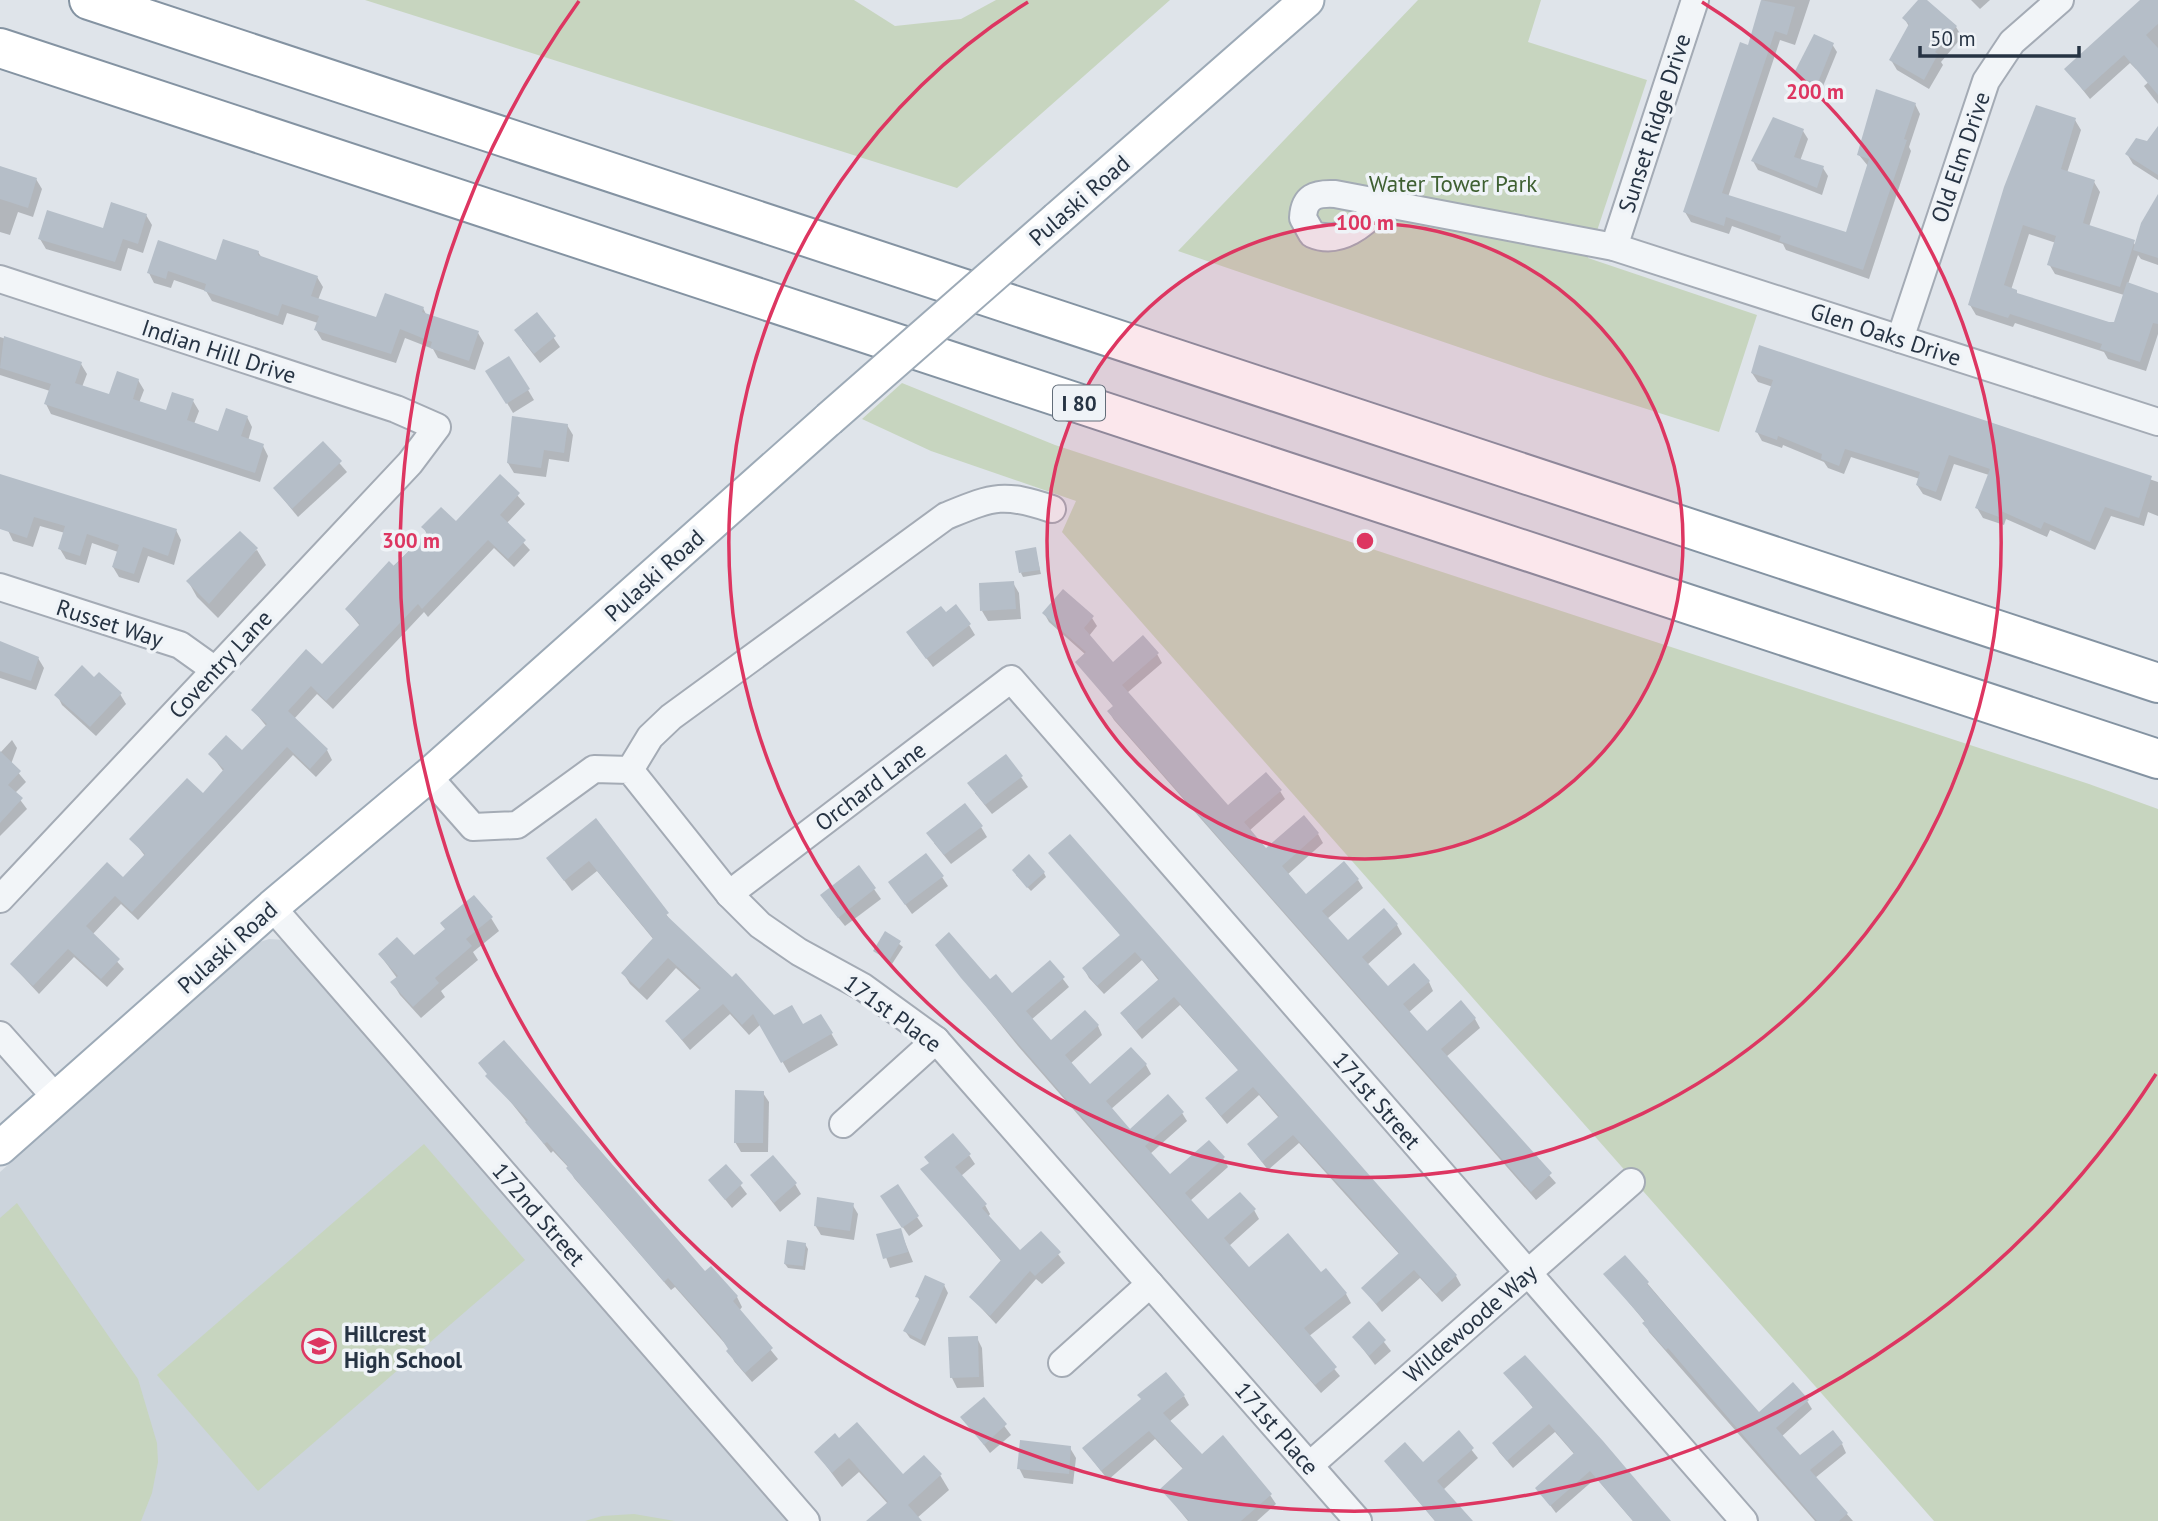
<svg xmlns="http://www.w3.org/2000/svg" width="2158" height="1521" font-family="'PT Sans',sans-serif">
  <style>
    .built { fill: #ccd4dc }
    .green { fill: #c7d5bf }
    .shadow { fill: #0003; fill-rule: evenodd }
    .building { fill: #b5bec8 }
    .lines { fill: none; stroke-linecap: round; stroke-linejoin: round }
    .minor-casing { stroke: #a4abb5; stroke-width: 30 }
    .major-casing { stroke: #9daab7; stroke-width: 37 }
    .highway-casing { stroke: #8493a2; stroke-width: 42 }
    .minor { stroke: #f2f5f8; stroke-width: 26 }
    .major { stroke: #fff; stroke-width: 33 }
    .highway { stroke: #fff; stroke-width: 38 }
    .major-bridge-casing { stroke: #9daab7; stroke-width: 37; stroke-linecap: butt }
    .major-bridge { stroke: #fff; stroke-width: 33 }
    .ring { fill: none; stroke: #dd3661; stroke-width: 3.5 }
    .labels { text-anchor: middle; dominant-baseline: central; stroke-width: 7; stroke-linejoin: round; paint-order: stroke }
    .shield { fill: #eff3f7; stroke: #626d79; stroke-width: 2 }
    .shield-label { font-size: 21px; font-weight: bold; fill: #263343 }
    .street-label { font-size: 23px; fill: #263343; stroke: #eff3f7 }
    .park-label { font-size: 23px; fill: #3f6032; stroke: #eff3f7 }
    .poi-label { font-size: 23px; font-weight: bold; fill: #263343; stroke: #eff3f7; text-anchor: start }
    .centre { fill: #dd3661; stroke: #eff3f7; stroke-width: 3.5 }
    .ring-label { font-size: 21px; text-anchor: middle; font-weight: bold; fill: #dd3661; stroke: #eff3f7; stroke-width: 7; stroke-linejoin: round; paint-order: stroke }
  </style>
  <rect width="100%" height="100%" fill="#dfe4ea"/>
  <polygon class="built" points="269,939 285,940 296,951 789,1521 0,1521 0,1172 254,944"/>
  <g class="green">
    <polygon points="365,0 854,0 895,26 961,19 996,0 1170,0 957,188"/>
    <polygon points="1418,0 1541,0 1528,42 1647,80 1588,258 1757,315 1719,432 1543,376 1178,251"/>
    <polygon points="902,383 1055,445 2089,784 2158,809 2158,1521 1934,1521 1062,532 1076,501 931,451 862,419"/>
    <polygon points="424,1144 525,1260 258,1491 157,1375"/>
    <polygon points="17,1203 138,1379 157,1443 158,1462 152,1493 141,1521 0,1521 0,1218"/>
    <polygon points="634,1514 675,1521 585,1521 602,1516"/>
  </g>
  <g class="shadow">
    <polygon points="1762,0 1810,0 1795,45 1780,40 1728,197 1847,235 1868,166 1859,155 1915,104 1920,114 1909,147 1911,151 1869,279 1786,250 1783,244 1732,226 1729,234 1691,222 1685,212 1749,48"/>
    <polygon points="1920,0 1956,27 1962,37 1941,62 1943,65 1929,89 1897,70 1891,60 1910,28 1904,18"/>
    <polygon points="1971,0 1990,0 1980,9"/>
    <polygon points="2144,0 2158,0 2158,49 2136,69 2130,63 2090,99 2066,69"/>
    <polygon points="1832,44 1837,52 1821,91 1801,81 1796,73"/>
    <polygon points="2158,74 2158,104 2144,86"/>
    <path d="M2075,120L2081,130L2067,173L2094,182L2100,192L2089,227L2133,242L2136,246L2158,197V265L2141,259L2138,255L2128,284L2158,294V334L2146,371L2108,359L2104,352L2015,323L2013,327L1976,315L1970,305ZM2029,234L2056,243L2049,264L2055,274L2124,295L2115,323L2109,324L2019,295L2011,290Z"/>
    <polygon points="2158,129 2158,180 2133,164 2127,154 2147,143"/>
    <polygon points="1803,131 1808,139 1800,161 1823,168 1828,176 1822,195 1758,170 1753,161"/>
    <polygon points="0,173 36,179 42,189 33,217 18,212 10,235 0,232"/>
    <polygon points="146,215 152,225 143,253 128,248 121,271 46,249 40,239 104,230"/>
    <polygon points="258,252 262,258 317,277 323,287 318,300 377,319 423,308 427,316 478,333 484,343 475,370 438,358 433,349 405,338 396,363 322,340 316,330 318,323 287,313 283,325 212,301 206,291 174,280 171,288 154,283 149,273"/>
    <polygon points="537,314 560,347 540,363 522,340"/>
    <polygon points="0,337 81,364 87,374 82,387 111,397 138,380 144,390 139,403 167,413 193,401 199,411 194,424 219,433 247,417 252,427 248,441 263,446 268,456 260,482 51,414 46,404 50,391 0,375"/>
    <polygon points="1760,347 2158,482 2158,516 2148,512 2144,526 2111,516 2095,550 2050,530 2047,537 2006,519 2004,525 1983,518 1977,508 1989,475 1954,464 1941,501 1923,494 1917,485 1920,479 1851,457 1844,474 1828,468 1824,462 1783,445 1782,448 1762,441 1757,432 1773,387 1758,382 1752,373"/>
    <polygon points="509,358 534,400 513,413 488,371"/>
    <polygon points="567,425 573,435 569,462 549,459 546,477 514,473 508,463"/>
    <polygon points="323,444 347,472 298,517 275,489"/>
    <polygon points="0,475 176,530 181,540 174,565 148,556 139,583 119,577 113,567 118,552 92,543 86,565 66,559 60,549 65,533 40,526 33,547 13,541 0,514"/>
    <polygon points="500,476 525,504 506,524 530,550 514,567 494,548 428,617 424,612 333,709 317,694 294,719 327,750 332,760 316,777 293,755 138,920 121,904 92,935 124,969 107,987 74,957 39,994 12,965 123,880 145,856 132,839 203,795 224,772 211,755 242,752 267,727 253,710 322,667 360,626 347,610 427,534 423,527 456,523"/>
    <polygon points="1035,549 1041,574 1023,577 1021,573"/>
    <polygon points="257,550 266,565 218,618 197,597 188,581"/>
    <polygon points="1013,583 1019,593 1021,619 988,621 982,611"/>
    <polygon points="1044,613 1092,618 1097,626 1089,636 1113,664 1157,654 1162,663 1127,693 1228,807 1280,791 1285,799 1249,831 1266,850 1318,834 1323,843 1287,875 1306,896 1358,880 1363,888 1327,919 1348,943 1384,911 1397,925 1402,934 1367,965 1388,989 1429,982 1433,991 1408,1013 1426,1033 1461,1003 1475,1019 1480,1028 1446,1057 1556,1183 1536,1200 1114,720 1109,712 1114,707 1077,662 1086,655 1049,622"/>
    <polygon points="945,614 969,625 975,635 933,667 914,642"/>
    <polygon points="0,644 38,658 44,668 36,690 0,678"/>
    <polygon points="94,679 120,694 126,704 96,736 62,705 57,695"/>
    <polygon points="12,740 17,748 11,764 26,782 15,793 27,809 0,836 0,753"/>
    <polygon points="1006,756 1028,787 992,814 975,793"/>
    <polygon points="596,820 674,925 774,1018 803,1026 821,1016 838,1045 789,1073 761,1024 749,1035 730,1014 690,1050 667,1022 701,991 676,968 647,1000 630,984 623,973 654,940 597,871 572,891 548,859"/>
    <polygon points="981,827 987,837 951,864 934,843"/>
    <polygon points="1050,853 1456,1276 1461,1285 1442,1302 1420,1278 1382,1312 1363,1288 1400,1255 1299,1143 1268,1170 1249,1145 1279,1118 1259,1095 1227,1124 1213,1107 1208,1098 1239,1071 1180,1005 1142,1039 1128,1022 1123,1014 1159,981 1142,960 1104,994 1089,978 1084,969 1121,936"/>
    <polygon points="859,868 881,899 845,926 828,905"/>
    <polygon points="1044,873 1046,877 1031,891 1016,875"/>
    <polygon points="942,877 948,886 912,914 890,883"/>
    <polygon points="491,918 499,931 473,952 478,960 441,991 445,997 421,1018 400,995 392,982 397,978 380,955 414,957"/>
    <polygon points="886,934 903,947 892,964 875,951"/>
    <polygon points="943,953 1012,995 1050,962 1069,987 1031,1020 1051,1043 1085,1012 1098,1026 1102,1035 1070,1064 1090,1086 1131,1049 1146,1065 1151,1074 1110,1110 1130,1131 1182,1113 1187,1121 1150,1154 1170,1177 1223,1158 1228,1167 1190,1201 1208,1222 1254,1210 1259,1219 1229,1246 1249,1270 1321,1274 1326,1270 1346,1294 1351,1303 1308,1337 1340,1376 1321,1393 1018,1046"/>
    <polygon points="480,1063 705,1273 711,1268 737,1297 742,1307 739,1311 778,1359 752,1382 734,1361 728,1347 675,1287 671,1290 574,1178 569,1168 553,1151 551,1153"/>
    <polygon points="763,1093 769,1102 768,1152 741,1152 735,1142"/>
    <polygon points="969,1155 975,1164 961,1176 985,1205 990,1214 988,1217 1020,1253 1041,1233 1065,1263 1042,1284 1036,1279 996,1324 971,1297 1002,1262 922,1169"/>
    <polygon points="726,1166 747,1194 732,1208 710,1181"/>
    <polygon points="752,1176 795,1184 801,1194 780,1212"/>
    <polygon points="852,1204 858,1214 854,1240 821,1235 815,1225"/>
    <polygon points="888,1206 917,1217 923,1226 909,1236"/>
    <polygon points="900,1230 913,1262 890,1268 878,1236"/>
    <polygon points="805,1244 808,1249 805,1270 788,1268 785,1264"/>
    <polygon points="1606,1275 1647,1283 1759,1414 1807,1401 1812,1409 1781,1437 1800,1458 1842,1444 1846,1453 1815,1478 1853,1521 1815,1521 1649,1332 1645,1322"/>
    <polygon points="944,1285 948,1293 925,1346 910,1338 905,1331 920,1301 917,1296"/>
    <polygon points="1369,1323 1391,1351 1375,1365 1354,1337"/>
    <polygon points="977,1338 982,1348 984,1387 957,1388 952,1378 950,1339"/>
    <polygon points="1506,1374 1668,1521 1633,1521 1596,1478 1556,1513 1537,1488 1575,1455 1555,1432 1513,1468 1499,1452 1494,1443 1534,1409"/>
    <polygon points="1184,1396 1189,1405 1169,1422 1201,1457 1270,1495 1276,1504 1257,1521 1188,1521 1162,1489 1184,1470 1155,1439 1108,1480 1084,1449"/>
    <polygon points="984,1399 1011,1435 990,1453 963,1417"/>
    <polygon points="1458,1433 1478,1458 1443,1490 1471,1521 1435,1521 1386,1462 1423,1465"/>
    <polygon points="835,1436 903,1476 940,1475 949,1490 917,1518 920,1521 881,1521 888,1504 859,1472 842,1487 816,1452"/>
    <polygon points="1070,1448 1076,1458 1073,1484 1024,1478 1019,1468"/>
  </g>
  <g class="building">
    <polygon points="1761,0 1795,7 1787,35 1775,31 1722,193 1846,232 1869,159 1857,155 1876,89 1916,103 1904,139 1907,140 1863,270 1779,241 1781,236 1726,217 1724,226 1683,212 1740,42 1748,45"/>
    <polygon points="1918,0 1927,0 1957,26 1935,52 1938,54 1924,80 1889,60 1909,24 1902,18"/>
    <polygon points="2140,0 2158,0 2158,24 2146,35 2158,48 2158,95 2124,55 2084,91 2064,69"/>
    <polygon points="1814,34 1834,43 1817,85 1794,73"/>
    <polygon points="2036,105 2076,118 2061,169 2095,180 2083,223 2135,240 2120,287 2047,265 2056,236 2023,225 2004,285 2017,290 2017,293 2109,322 2114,322 2127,282 2158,293 2158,324 2153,323 2140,362 2100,349 2102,344 2053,328 2010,314 2008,318 1968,305 2004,187"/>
    <polygon points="1773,117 1804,129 1794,157 1824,166 1817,188 1751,161"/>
    <polygon points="2158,126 2158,175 2125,154 2136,138 2147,141"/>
    <polygon points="0,166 37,178 28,208 0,199"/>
    <polygon points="2158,194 2158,258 2133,250 2141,223"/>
    <polygon points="111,202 147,214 138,244 123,239 115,262 38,239 47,210 103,228"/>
    <polygon points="223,239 259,251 258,255 318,276 311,296 376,317 385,293 424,307 422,312 479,331 469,361 430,348 432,342 400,329 391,354 314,330 319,316 282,304 278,316 204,291 206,284 168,271 166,279 147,273 158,240 216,260"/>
    <polygon points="537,312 556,336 534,354 514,330"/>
    <polygon points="4,336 82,362 75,383 109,394 117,371 139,379 133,399 166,410 172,392 194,399 187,420 218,431 226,408 248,416 241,436 264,444 255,473 44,404 51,384 0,368"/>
    <polygon points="1759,345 2152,476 2139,518 2105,507 2090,542 2044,522 2041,529 2001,511 1999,517 1975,508 1990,469 1949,455 1936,492 1916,485 1920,472 1845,449 1839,466 1821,459 1822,454 1778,436 1777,440 1755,432 1773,380 1751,373"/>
    <polygon points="509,356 530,389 506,404 485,371"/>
    <polygon points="512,416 568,424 564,453 544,450 541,468 507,463"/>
    <polygon points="323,441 342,461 292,509 273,488"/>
    <polygon points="0,474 177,529 168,556 143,547 134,574 112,567 119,545 87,534 80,556 58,549 65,526 34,517 27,538 0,529"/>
    <polygon points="500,474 520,493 500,515 526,540 508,559 488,540 422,609 418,604 326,701 311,686 288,711 328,749 310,769 287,747 132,912 115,896 86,926 120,959 101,979 68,949 33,986 10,964 107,862 123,877 145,854 129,839 187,778 203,793 224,769 208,754 226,735 242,750 267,724 251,710 306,649 322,664 360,624 345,609 389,561 394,566 427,532 421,527 441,507 456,521"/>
    <polygon points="240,531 258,548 209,604 186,581"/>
    <polygon points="1036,547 1040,570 1019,573 1015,551"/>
    <polygon points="1014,581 1016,609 980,611 979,583"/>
    <polygon points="1063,589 1094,616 1084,628 1113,662 1143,635 1159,653 1122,685 1228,805 1266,772 1282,790 1244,822 1266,848 1304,815 1319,833 1282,866 1306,894 1344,861 1359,879 1322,911 1348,940 1384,908 1398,924 1362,957 1388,986 1414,963 1430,981 1403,1004 1427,1031 1461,1000 1476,1018 1441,1049 1552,1173 1531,1192 1107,711 1113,706 1075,662 1086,652 1042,613"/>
    <polygon points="956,604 971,624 926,659 906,632 941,606 946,612"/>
    <polygon points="0,641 39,657 31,681 0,671"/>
    <polygon points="82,665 94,677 99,672 122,693 90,727 54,695"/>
    <polygon points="0,751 21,771 8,785 23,798 0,823"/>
    <polygon points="1006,754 1023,776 985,805 967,783"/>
    <polygon points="965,803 983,826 944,855 926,833"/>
    <polygon points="596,818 669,913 666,915 732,977 736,973 774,1015 792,1005 803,1024 821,1014 833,1033 781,1063 753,1014 742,1025 723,1004 682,1040 665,1021 701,988 668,958 639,989 621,973 653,938 589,861 564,881 546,858"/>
    <polygon points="1070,834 1457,1275 1436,1294 1414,1270 1376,1304 1361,1288 1399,1253 1351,1198 1293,1135 1262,1162 1247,1144 1279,1116 1253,1087 1221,1116 1205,1098 1238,1070 1174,997 1136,1031 1120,1013 1159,979 1135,952 1097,986 1082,968 1120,935 1048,853"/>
    <polygon points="926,853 944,876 905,905 888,882"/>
    <polygon points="1029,854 1045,872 1027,888 1012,870"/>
    <polygon points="859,865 876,888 838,918 820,895"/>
    <polygon points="474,895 493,917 466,939 472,946 435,978 439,983 413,1007 390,982 398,976 378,954 397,937 414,955 445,929 440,923"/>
    <polygon points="885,931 901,941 889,961 873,951"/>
    <polygon points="949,932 990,979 996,974 1012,993 1050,960 1065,977 1026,1011 1051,1040 1085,1010 1099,1025 1065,1055 1090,1084 1131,1047 1147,1064 1106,1101 1130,1129 1168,1094 1184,1112 1145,1146 1170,1174 1209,1140 1225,1157 1185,1193 1208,1219 1240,1192 1256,1209 1224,1238 1249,1267 1288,1233 1321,1272 1326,1268 1347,1293 1304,1328 1337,1367 1315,1385 961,978 935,945"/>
    <polygon points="504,1040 705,1271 711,1266 738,1296 733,1301 773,1348 745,1373 726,1351 728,1349 720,1336 668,1278 664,1282 566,1168 568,1166 547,1142 544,1144 525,1122 528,1120 485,1076 487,1074 478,1063"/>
    <polygon points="735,1090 764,1091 763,1143 734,1143"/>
    <polygon points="953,1133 971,1154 955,1167 987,1204 982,1208 1020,1250 1041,1231 1061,1252 1035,1276 1030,1271 990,1316 969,1297 1001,1260 920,1169 929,1163 924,1157"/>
    <polygon points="773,1155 797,1183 774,1203 750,1175"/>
    <polygon points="726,1164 743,1183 725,1200 708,1180"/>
    <polygon points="898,1184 919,1216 902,1228 880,1196"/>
    <polygon points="817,1197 854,1203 850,1231 814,1226"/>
    <polygon points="901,1228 908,1252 883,1259 876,1234"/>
    <polygon points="787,1240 806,1243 803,1266 784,1264"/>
    <polygon points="1625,1255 1649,1282 1647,1284 1759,1412 1793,1382 1809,1400 1776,1428 1800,1455 1833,1430 1843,1443 1810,1470 1848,1513 1839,1521 1817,1521 1668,1348 1666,1350 1642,1323 1645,1321 1603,1274"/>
    <polygon points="925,1275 945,1284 921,1340 903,1331 920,1298 915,1297"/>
    <polygon points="1369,1321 1386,1340 1369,1356 1352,1337"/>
    <polygon points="978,1336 979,1377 950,1378 948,1337"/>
    <polygon points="1525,1355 1603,1441 1671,1521 1633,1521 1590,1471 1550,1506 1535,1488 1574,1453 1549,1424 1507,1461 1492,1443 1533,1407 1503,1373"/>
    <polygon points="1166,1372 1185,1395 1163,1413 1202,1454 1223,1435 1272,1494 1241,1521 1189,1521 1160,1489 1183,1468 1149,1431 1101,1471 1082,1448 1141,1399 1137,1395"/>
    <polygon points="984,1397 1007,1424 984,1445 960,1417"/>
    <polygon points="857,1422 903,1474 924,1455 942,1474 908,1505 922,1521 866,1521 888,1502 849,1458 832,1473 814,1452 835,1433 839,1438"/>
    <polygon points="1459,1430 1474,1448 1437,1481 1473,1521 1435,1521 1384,1461 1405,1442 1423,1462"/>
    <polygon points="1020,1440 1071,1446 1069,1474 1017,1469"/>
  </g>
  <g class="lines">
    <g class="minor-casing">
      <g id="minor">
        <path d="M1383,205C1364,224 1340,246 1312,234L1303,218C1304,197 1315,193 1335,194L1614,247L2158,422"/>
        <polyline points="1614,247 1695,0"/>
        <polyline points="0,279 396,409 437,427 410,463 0,899"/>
        <polyline points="1900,339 1986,81 2012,42 2060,0"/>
        <polyline points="0,587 180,645 215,670"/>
        <path d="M630,770L650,737L671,717L946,516C993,497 1002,492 1052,509"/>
        <polyline points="428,776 473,827 517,825 594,769 630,770 729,894 760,925 799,952 863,987 936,1040 1358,1521"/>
        <polyline points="729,894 1011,679 1744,1521"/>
        <polyline points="272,907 806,1521"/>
        <polyline points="0,1035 57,1099"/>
        <polyline points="843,1124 936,1040"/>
        <polyline points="1062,1363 1150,1284"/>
        <polyline points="1310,1465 1631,1182"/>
      </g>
    </g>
    <g class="major-casing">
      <g id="major">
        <polyline points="1057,219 1307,0"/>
        <polyline points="0,1148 272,907 428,776 829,419"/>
      </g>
    </g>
    <g class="highway-casing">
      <g id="highway">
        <polyline points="89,0 2158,683"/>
        <polyline points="0,48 2158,759"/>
      </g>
    </g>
    <use href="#minor" class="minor"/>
    <use href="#major" class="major"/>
    <use href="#highway" class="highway"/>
    <g class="major-bridge-casing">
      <polyline id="major-bridge" points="829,419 1057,219"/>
    </g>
    <use href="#major-bridge" class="major-bridge"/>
  </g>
  <circle cx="1365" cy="541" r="318" fill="#dd3661" fill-opacity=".12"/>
  <g class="ring">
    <circle cx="1365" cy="541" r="318"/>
    <path d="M1702 2A636 636 0 1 1 1028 2"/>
    <path d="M2156 1074A954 954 0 1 1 579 1"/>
  </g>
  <defs>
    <g id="school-ring" transform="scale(1.75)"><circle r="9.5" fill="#eff3f7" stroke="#dd3661" stroke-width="1.5"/><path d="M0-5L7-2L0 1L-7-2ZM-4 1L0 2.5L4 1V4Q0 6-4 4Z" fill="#dd3661"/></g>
  </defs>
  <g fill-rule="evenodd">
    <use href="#school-ring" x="319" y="1346"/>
  </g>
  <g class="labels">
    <rect class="shield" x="1053" y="385.5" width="52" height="35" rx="5"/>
    <g class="shield-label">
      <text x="1079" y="403">I 80</text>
    </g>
    <g class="street-label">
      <text transform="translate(1654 123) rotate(-72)">Sunset Ridge Drive</text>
      <text transform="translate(1960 157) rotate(-71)">Old Elm Drive</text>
      <text transform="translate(1079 200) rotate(-41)">Pulaski Road</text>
      <text transform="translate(1886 334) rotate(18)">Glen Oaks Drive</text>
      <text transform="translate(219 351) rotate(18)">Indian Hill Drive</text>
      <text transform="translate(654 575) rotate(-42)">Pulaski Road</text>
      <text transform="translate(110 623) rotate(18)">Russet Way</text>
      <text transform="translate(220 664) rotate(-47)">Coventry Lane</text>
      <text transform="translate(870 786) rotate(-37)">Orchard Lane</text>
      <text transform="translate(227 947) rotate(-42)">Pulaski Road</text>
      <text transform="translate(893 1013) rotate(36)">171st Place</text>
      <text transform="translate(1377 1100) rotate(49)">171st Street</text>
      <text transform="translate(539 1214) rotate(49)">172nd Street</text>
      <text transform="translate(1470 1323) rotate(-41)">Wildewoode Way</text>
      <text transform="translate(1277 1428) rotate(49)">171st Place</text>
    </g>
    <g class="park-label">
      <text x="1453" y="183">Water Tower Park</text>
    </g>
    <g class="poi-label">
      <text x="344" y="1333">Hillcrest<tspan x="344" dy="26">High School</tspan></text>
    </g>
  </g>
  <circle cx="1365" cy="541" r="10" class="centre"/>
  <g class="ring-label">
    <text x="1815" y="99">200 m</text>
    <text x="1365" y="230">100 m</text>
    <text x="411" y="548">300 m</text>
  </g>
  <path d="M1920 46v10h159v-10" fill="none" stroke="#263343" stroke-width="3.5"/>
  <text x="1930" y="46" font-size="21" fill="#263343" stroke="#eff3f7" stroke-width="5" paint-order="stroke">50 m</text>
</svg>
